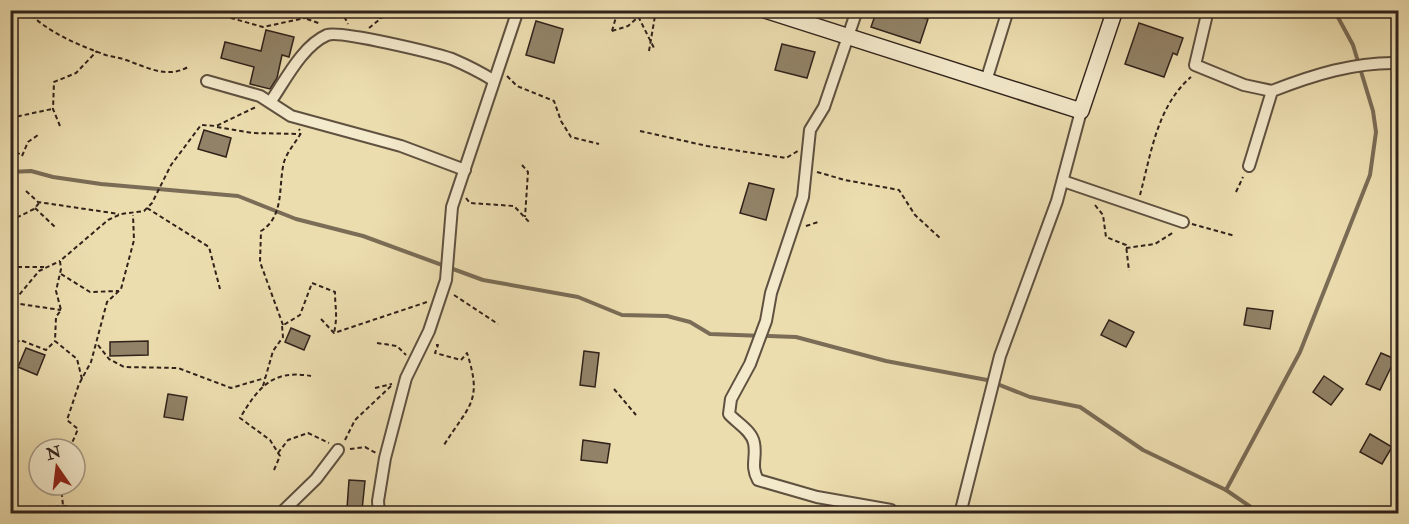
<svg xmlns="http://www.w3.org/2000/svg" width="1409" height="524" font-family="'IM FELL Double Pica',serif">
  <style>
    .lines { fill: none; stroke-linecap: round; stroke-linejoin: round }
    .stream { stroke: #7a6c56; stroke-width: 4 }
    .building { fill: #928368; stroke: #30221b; stroke-width: 1.5 }
    .street-casing { stroke: #5f5140; stroke-width: 14 }
    .secondary-casing { stroke: #30221b; stroke-width: 18 }
    .path { stroke: #30221b; stroke-width: 2; stroke-dasharray: 4.5 3; stroke-linecap: butt }
    .street { stroke: #f3e9cb; stroke-width: 10 }
    .secondary { stroke: #f3e9cb; stroke-width: 15 }
  </style>
  <rect width="100%" height="100%" fill="#ecddaf"/>
  <filter id="stains"><feTurbulence type="fractalNoise" baseFrequency=".00333" numOctaves="4"/><feColorMatrix values="0 0 0 0 .2 0 0 0 0 .09 0 0 0 0 .02 0 0 0 .5 -.17"/></filter>
  <radialGradient id="worn" r=".72"><stop offset=".6" stop-color="#630" stop-opacity="0"/><stop offset="1" stop-color="#630" stop-opacity=".3"/></radialGradient>
  <g class="lines">
    <g class="stream">
      <polyline points="10,172 31,171 53,177 101,184 238,196 296,219 363,236 483,280 578,297 622,315 667,316 690,322 710,334 796,337 886,361 987,380 1030,397 1080,407 1143,450 1226,490 1261,514"/>
      <polyline points="1226,490 1300,352 1370,175 1376,132 1373,111 1353,45 1334,10"/>
    </g>
  </g>
  <g class="building">
    <polygon points="877,10 901,10 928,19 920,43 871,27"/>
    <polygon points="536,21 563,29 554,63 526,55"/>
    <polygon points="1139,23 1183,38 1177,55 1173,53 1164,77 1125,64"/>
    <polygon points="266,30 294,37 289,57 282,55 277,78 270,89 250,84 254,67 221,58 225,42 261,51"/>
    <polygon points="782,44 815,52 807,78 775,70"/>
    <polygon points="204,130 231,138 226,157 198,149"/>
    <polygon points="749,183 774,189 766,220 740,213"/>
    <polygon points="1247,308 1273,311 1270,329 1244,325"/>
    <polygon points="1109,320 1134,332 1126,347 1101,335"/>
    <polygon points="291,328 310,336 304,350 285,342"/>
    <polygon points="148,341 148,355 110,356 110,342"/>
    <polygon points="26,348 45,355 37,375 18,367"/>
    <polygon points="584,351 599,353 595,387 580,385"/>
    <polygon points="1381,353 1395,359 1380,390 1366,384"/>
    <polygon points="1324,376 1343,389 1331,405 1313,392"/>
    <polygon points="168,394 187,397 183,420 164,417"/>
    <polygon points="1370,434 1392,447 1382,464 1360,452"/>
    <polygon points="583,440 610,444 607,463 581,460"/>
    <polygon points="349,480 365,481 362,510 347,508"/>
  </g>
  <g class="lines">
    <g class="street-casing">
      <g id="street">
        <path d="M857,10L824,107L810,130L803,197L771,293L766,321L750,364L731,399L729,414C737,423 752,431 754,443C757,457 750,466 758,480L817,497L891,510"/>
        <polyline points="1208,10 1195,65 1244,85 1272,91"/>
        <polyline points="207,81 260,96 291,116 401,146 465,170"/>
        <polyline points="986,81 1008,10"/>
        <path d="M271,101C285,81 302,46 327,35C340,30 434,53 452,59C466,65 480,72 493,80"/>
        <path d="M1249,166L1272,91C1313,75 1354,62 1398,63"/>
        <polyline points="1063,181 1183,222"/>
        <polyline points="886,512 917,514"/>
        <polyline points="280,514 316,479 338,450"/>
        <polyline points="379,514 378,501 385,458 406,378 429,331 446,280 452,207 518,10"/>
        <polyline points="960,514 1000,356 1057,201 1081,111"/>
      </g>
    </g>
    <g class="secondary-casing">
      <polyline id="secondary" points="765,10 1081,111 1115,10"/>
    </g>
    <g class="path">
      <path d="M26,10C47,32 76,44 103,54C110,57 118,57 126,60C146,67 167,79 188,67"/>
      <polyline points="232,10 231,18 263,27 305,18 328,10"/>
      <polyline points="341,10 348,24"/>
      <polyline points="361,10 381,12 380,19"/>
      <polyline points="635,10 655,50"/>
      <polyline points="307,19 321,24"/>
      <polyline points="369,28 391,10"/>
      <polyline points="612,31 628,26 646,10"/>
      <polyline points="612,31 618,10"/>
      <polyline points="649,51 656,10"/>
      <polyline points="507,76 517,86 554,101 561,121 571,137 599,144"/>
      <polyline points="10,118 52,109"/>
      <polyline points="60,126 53,109 54,82 76,73 97,51"/>
      <polyline points="217,127 252,133 301,134"/>
      <polyline points="640,131 707,146 786,158 798,151"/>
      <polyline points="10,147 22,156 28,142 38,135"/>
      <polyline points="522,165 528,172 525,217"/>
      <polyline points="817,172 845,180 899,190 915,215 940,238"/>
      <polyline points="26,191 38,202 119,214"/>
      <polyline points="1236,192 1243,177"/>
      <path d="M1140,195C1151,154 1157,106 1191,77"/>
      <polyline points="466,198 470,203 514,206 530,223"/>
      <polyline points="1095,205 1103,215 1106,237 1126,245 1129,271"/>
      <polyline points="35,208 55,227"/>
      <polyline points="147,208 209,247 220,289"/>
      <polyline points="10,221 34,209 40,202"/>
      <polyline points="10,223 16,235"/>
      <polyline points="1192,224 1235,236"/>
      <polyline points="806,226 818,222"/>
      <polyline points="1126,248 1155,244 1174,232"/>
      <polyline points="10,267 44,267"/>
      <polyline points="61,274 90,292 119,291"/>
      <polyline points="454,295 498,324"/>
      <polyline points="13,303 61,310"/>
      <polyline points="10,306 39,271 60,261"/>
      <polyline points="321,319 334,333 427,302"/>
      <path d="M283,325L260,262L261,231C285,216 278,186 284,162C287,152 296,142 301,133L299,129"/>
      <polyline points="377,343 397,346 406,355"/>
      <polyline points="98,345 109,359 124,367 178,368 231,388 265,378"/>
      <path d="M436,345H438L435,353L461,360L467,353C483,402 469,405 444,445"/>
      <polyline points="10,348 20,340 46,350 55,341"/>
      <polyline points="82,379 77,359 55,341 56,317 61,310 56,291 61,269 60,261 108,220 121,214 144,211 152,203 171,165 201,125 216,126 256,107"/>
      <path d="M263,386L273,351L283,337L282,326L300,315L312,283L335,292C335,309 338,314 334,333"/>
      <polyline points="375,388 392,384"/>
      <polyline points="614,389 636,415"/>
      <polyline points="345,440 355,420 391,386"/>
      <polyline points="73,449 72,443 78,429 67,420 79,384 91,362 107,302 121,289 134,240 133,215"/>
      <polyline points="350,449 365,447 376,453"/>
      <polyline points="278,453 288,440 308,433 329,443"/>
      <path d="M274,470L280,456L270,440L240,418C258,388 272,369 311,376"/>
      <polyline points="61,485 63,506"/>
      <polyline points="10,509 67,506 75,514"/>
    </g>
    <use href="#street" class="street"/>
    <use href="#secondary" class="secondary"/>
  </g>
  <rect width="1409" height="524" fill="none" stroke="#ecddaf" stroke-width="36"/>
  <rect x="12" y="12" width="1385" height="500" fill="none" stroke="#30221b" stroke-width="3"/>
  <rect x="18" y="18" width="1373" height="488" fill="none" stroke="#30221b" stroke-width="1.5"/>
  <g transform="translate(57 467) rotate(346)"><circle r="28" fill="#f3e9cb" stroke="#a59985" stroke-width="1.5"/>
  <path d="M0-4.5L10 22L0 15L-10 22Z" fill="#8f2418"/>
  <text y="-9" font-size="16" font-weight="bold" text-anchor="middle" fill="#30221b">N</text>
  </g>
  <rect width="100%" height="100%" filter="url(#stains)"/>
  <rect width="100%" height="100%" fill="url(#worn)"/>
</svg>
